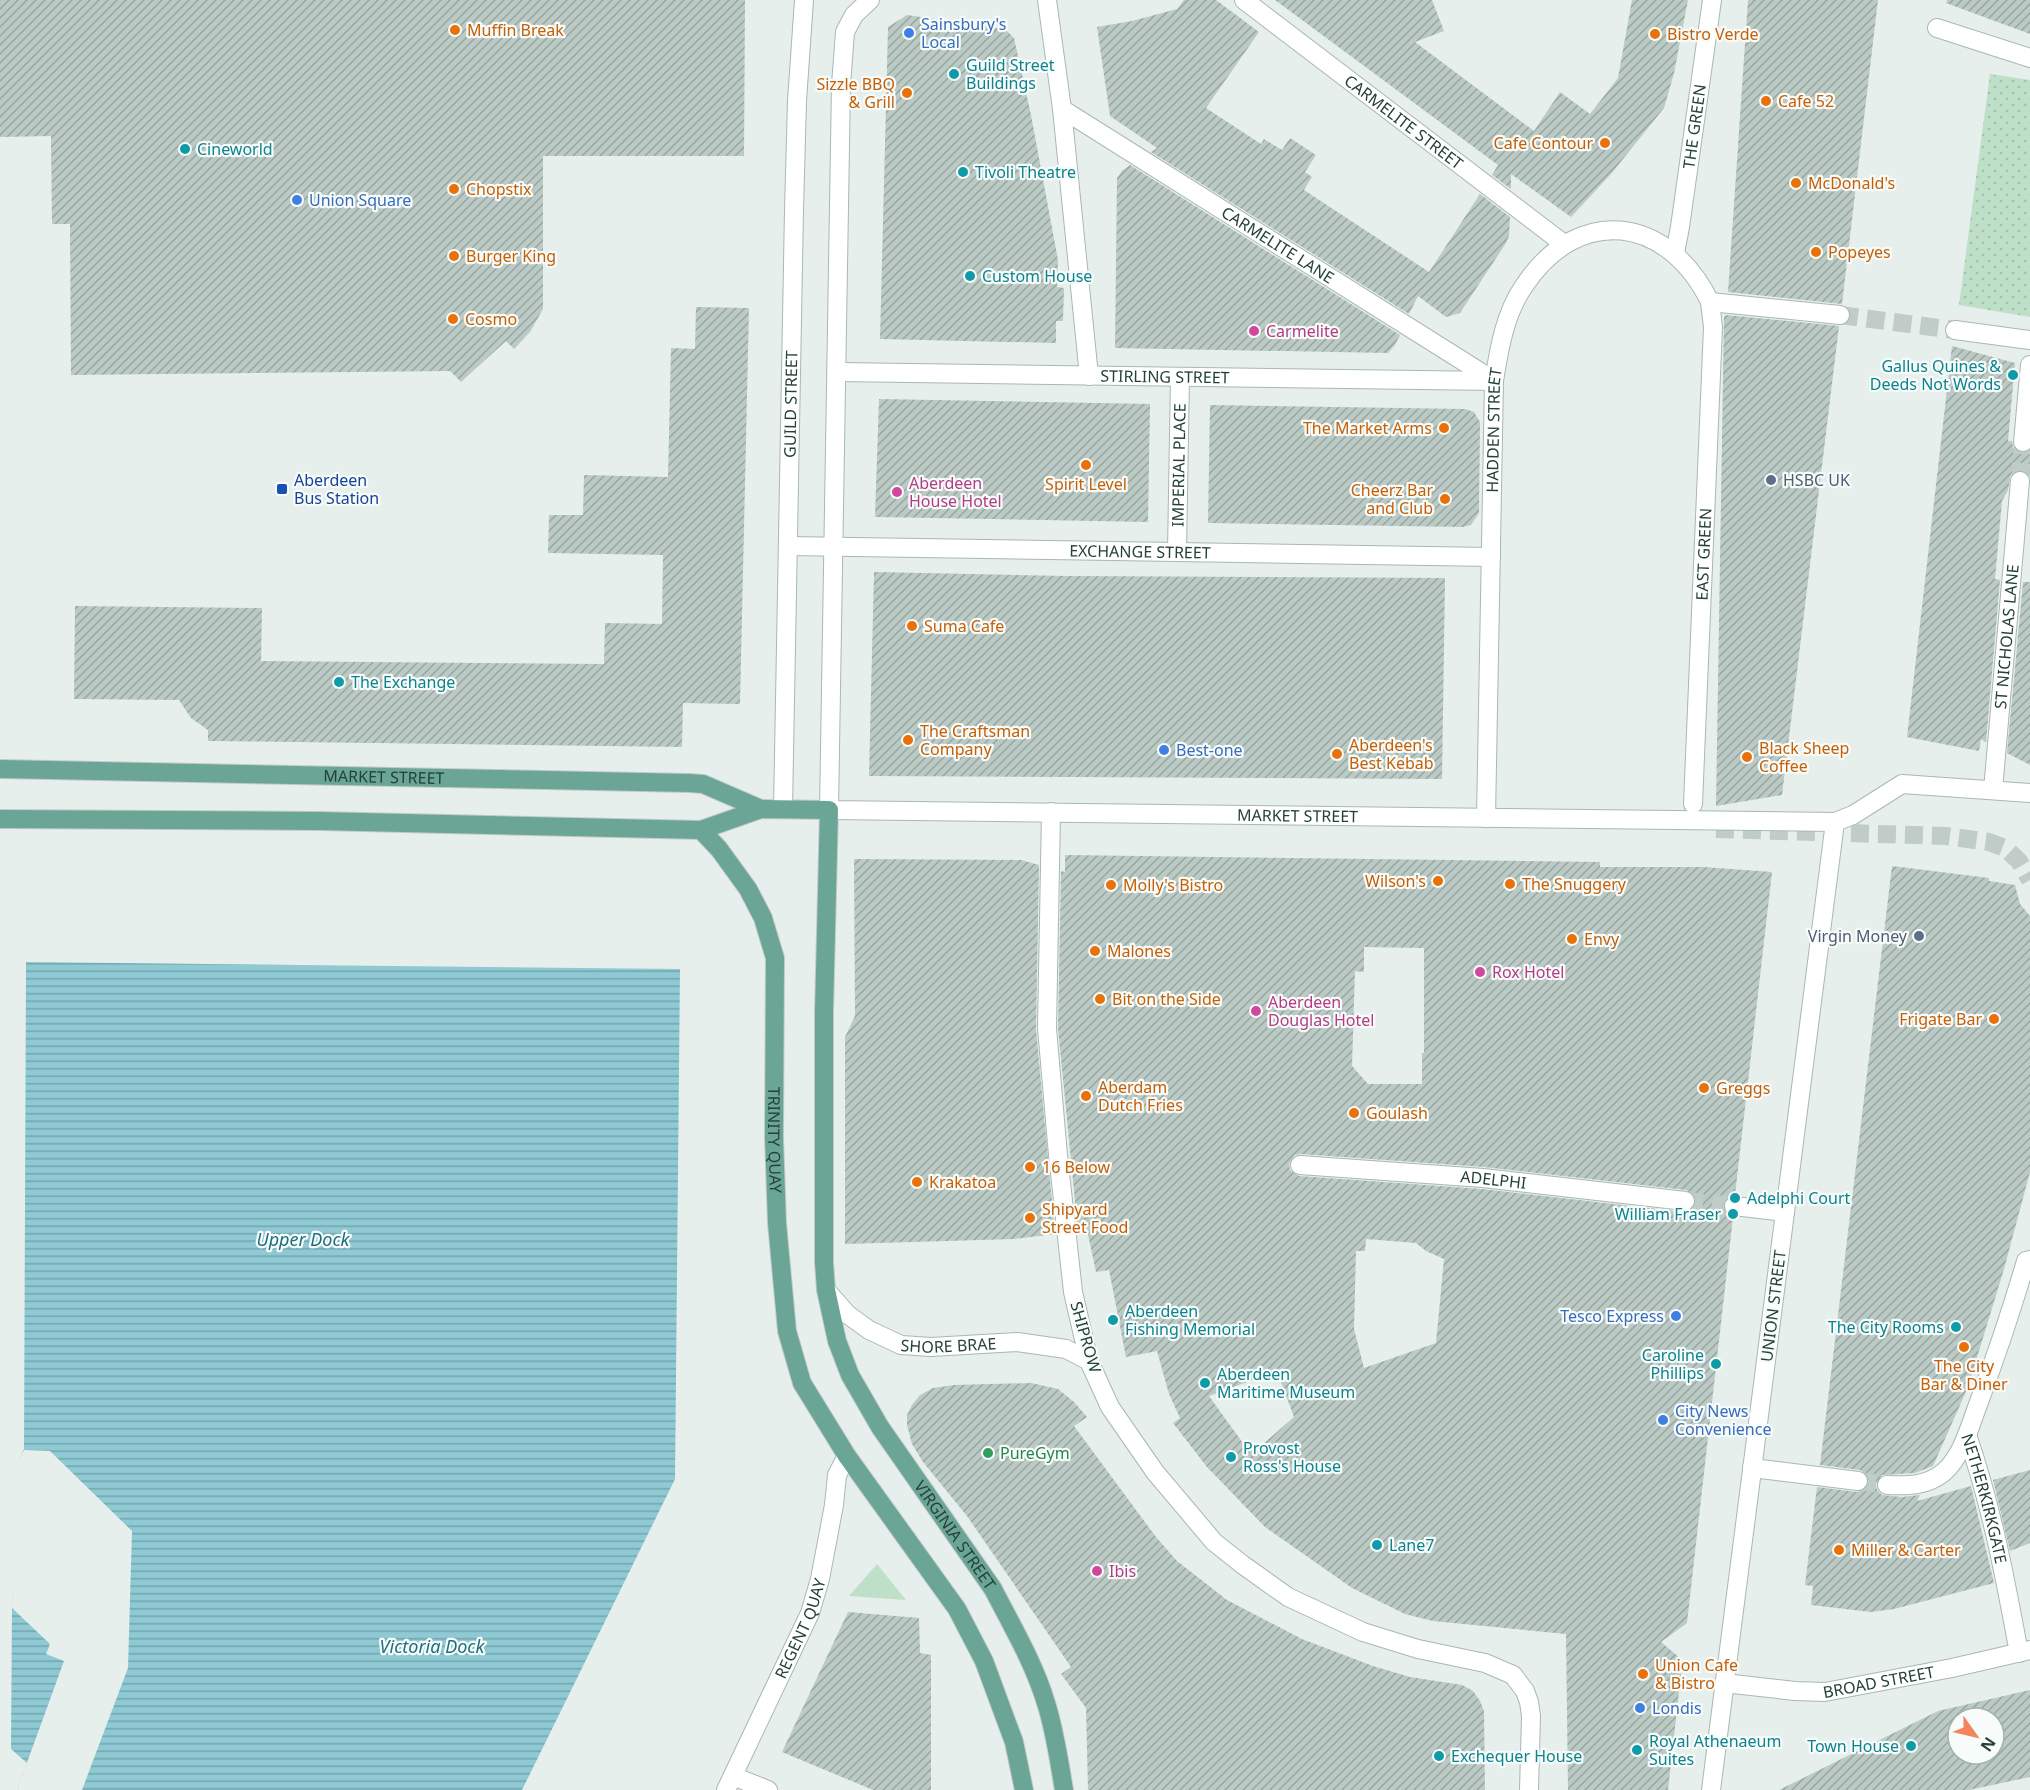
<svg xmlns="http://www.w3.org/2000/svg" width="2030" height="1790" font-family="'Noto Sans',sans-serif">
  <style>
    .grass { fill: #bfe0c8 }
    .park { fill: url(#park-dots) }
    .water { fill: url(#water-rules) }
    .pier { fill: #e6efeb }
    .building { fill: url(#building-hatch); fill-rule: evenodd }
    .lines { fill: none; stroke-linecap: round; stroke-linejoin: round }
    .pedestrian-tunnel { stroke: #bfccc8; stroke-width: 18; stroke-dasharray: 18 9; stroke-linecap: butt }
    .minor-tunnel { stroke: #bfccc8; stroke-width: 18; stroke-dasharray: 18 9; stroke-linecap: butt }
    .pedestrian-casing { stroke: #a8b8b2; stroke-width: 20 }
    .minor-casing { stroke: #a8b8b2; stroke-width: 20 }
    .tertiary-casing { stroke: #a8b8b2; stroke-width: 20 }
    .primary-casing { stroke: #c2cac8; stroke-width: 20 }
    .pedestrian { stroke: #fff; stroke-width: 18 }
    .minor { stroke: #fff; stroke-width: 18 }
    .tertiary { stroke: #fff; stroke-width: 18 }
    .primary { stroke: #6aa596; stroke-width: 18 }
    .food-dot { fill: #e8710a; stroke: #f7fbf9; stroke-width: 2 }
    .shop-dot { fill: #3f7fe0; stroke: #f7fbf9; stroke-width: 2 }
    .culture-dot { fill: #0f9aa8; stroke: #f7fbf9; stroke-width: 2 }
    .hotel-dot { fill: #d1479c; stroke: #f7fbf9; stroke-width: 2 }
    .service-dot { fill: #5c6f8a; stroke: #f7fbf9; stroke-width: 2 }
    .transit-dot { fill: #1a4fb4; stroke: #f7fbf9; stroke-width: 2 }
    .leisure-dot { fill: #2e9e5b; stroke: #f7fbf9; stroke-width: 2 }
    .labels { text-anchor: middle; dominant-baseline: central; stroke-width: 4.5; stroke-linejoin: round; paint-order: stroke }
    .shop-label { font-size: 16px; fill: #366cbe; stroke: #f7fbf9; text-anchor: start }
    .food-label { font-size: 16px; fill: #c56008; stroke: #f7fbf9; text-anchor: start }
    .culture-label { font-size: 16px; fill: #0d838f; stroke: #f7fbf9; text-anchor: start }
    .street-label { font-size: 16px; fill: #24423a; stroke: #f7fbf9 }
    .hotel-label { font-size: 16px; fill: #b23c85; stroke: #f7fbf9; text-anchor: start }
    .transit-label { font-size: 16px; fill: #164399; stroke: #f7fbf9; text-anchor: start }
    .service-label { font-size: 16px; fill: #4e5e75; stroke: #f7fbf9; text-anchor: start }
    .leisure-label { font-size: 16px; fill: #27864d; stroke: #f7fbf9; text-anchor: start }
    .water-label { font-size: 18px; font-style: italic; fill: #1c6f80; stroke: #f7fbf9 }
  </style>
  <defs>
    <pattern id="park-dots" width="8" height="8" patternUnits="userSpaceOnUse" patternTransform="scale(1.5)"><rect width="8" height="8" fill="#bfe0c8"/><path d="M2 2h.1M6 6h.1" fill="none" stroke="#a4c1ad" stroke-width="1.8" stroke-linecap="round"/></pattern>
    <pattern id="water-rules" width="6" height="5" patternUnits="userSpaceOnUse" patternTransform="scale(1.5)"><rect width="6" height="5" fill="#8ec9d4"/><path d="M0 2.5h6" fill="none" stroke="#74a5ad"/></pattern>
    <pattern id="building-hatch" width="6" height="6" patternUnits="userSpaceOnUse" patternTransform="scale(1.5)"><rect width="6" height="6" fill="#bbcac4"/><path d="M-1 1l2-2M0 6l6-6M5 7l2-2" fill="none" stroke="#98a6a0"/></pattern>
  </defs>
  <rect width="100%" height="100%" fill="#e6efeb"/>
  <polygon class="grass" points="877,1564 906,1600 849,1596"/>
  <polygon class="park" points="1990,74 2030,80 2030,317 1959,305"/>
  <polygon class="water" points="26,962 680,969 675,1479 522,1790 17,1790 27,1763 11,1749 12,1608 20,1458 24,1449"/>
  <polygon class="pier" points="24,1450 50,1451 132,1531 128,1668 82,1790 17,1790 64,1661 46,1654 50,1644 12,1608 17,1458 20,1458"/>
  <g class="building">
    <polygon points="0,0 745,0 744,156 543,156 543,309 530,332 514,349 506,341 461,382 450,371 71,375 70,224 52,224 51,136 0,137"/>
    <polygon points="1184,0 1216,0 1259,32 1206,108 1261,144 1264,139 1282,150 1290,138 1316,155 1305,172 1312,177 1304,190 1429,272 1480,194 1510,217 1509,236 1506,243 1460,313 1446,317 1418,296 1409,314 1151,152 1157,148 1110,116 1097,27 1132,21 1177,9"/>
    <polygon points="1275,0 1432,0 1444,31 1415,42 1534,131 1560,92 1590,114 1618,78 1632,0 1688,0 1674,73 1664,108 1611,174 1571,217 1511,174 1511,189 1492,175 1498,165"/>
    <polygon points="1748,0 1878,0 1842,304 1728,292"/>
    <polygon points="1947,0 2030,0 2030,34 1946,3"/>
    <polygon points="907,15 1005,29 1014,38 1031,115 1058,260 1057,287 1064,288 1063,321 1056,321 1056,343 880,339 888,27"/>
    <polygon points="1130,165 1400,335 1395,345 1388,353 1115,348 1117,178 1122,171"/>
    <polygon points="696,307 749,308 740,704 683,703 682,747 208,741 208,730 191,718 179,700 74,699 75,606 262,608 261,661 604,664 605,623 662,624 663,555 548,553 549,515 583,515 584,475 668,477 671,348 695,349"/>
    <polygon points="1726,315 1839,326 1782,795 1716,806 1724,317"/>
    <polygon points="1952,346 2015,363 2008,441 2012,441 2013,447 2017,451 2023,453 2030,450 2030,476 2022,470 2016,471 2011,474 2008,490 2002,501 1995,579 2000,580 1986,742 1981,739 1979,751 1907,737"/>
    <polygon points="879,399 1150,404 1148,522 875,517"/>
    <polygon points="1210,405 1465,409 1474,412 1480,422 1479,513 1471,525 1463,527 1208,523"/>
    <polygon points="874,572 1066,576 1445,578 1442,779 869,776"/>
    <polygon points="2023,582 2030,582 2030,765 2007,753"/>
    <path d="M1065,855L1600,862V867H1703L1772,872L1735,1195L1725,1199L1723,1205L1727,1215L1733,1217L1687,1623L1661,1642L1680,1658L1682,1665L1668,1790H1568L1566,1634L1433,1621L1405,1614L1352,1588L1265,1527L1207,1467L1173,1423L1180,1418L1169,1394L1157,1351L1126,1357L1109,1270L1096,1272L1087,1230L1078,1231L1058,1028L1061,871L1065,872ZM1364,947L1424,948V1053H1422V1084H1368L1352,1066L1355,971L1364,972ZM1301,1154L1484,1167L1686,1190L1695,1196L1696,1203L1690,1211L1684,1212L1482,1189L1299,1176L1290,1170L1289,1164L1295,1155ZM1366,1239L1416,1243L1426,1251L1444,1259L1436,1343L1364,1368L1354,1329L1356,1251H1365ZM1277,1371L1294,1417L1255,1451L1249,1444L1245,1446L1209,1396Z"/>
    <polygon points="854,859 1021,860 1039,865 1036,1029 1055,1234 1014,1239 845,1244 845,1037 855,1016"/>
    <polygon points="1892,866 1989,878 1989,881 2015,885 2020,904 2030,916 2030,1172 2004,1269 1968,1387 1933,1466 1915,1473 1882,1475 1876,1484 1877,1490 1882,1495 1902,1497 1920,1495 1917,1501 1971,1486 1994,1583 1894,1609 1871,1612 1811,1605 1813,1586 1805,1585 1817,1487 1857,1492 1867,1488 1869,1482 1868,1476 1860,1470 1820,1465"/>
    <polygon points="1031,1383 1058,1389 1074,1402 1087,1417 1074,1426 1156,1537 1177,1561 1227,1600 1302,1639 1373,1666 1410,1677 1462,1685 1473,1691 1480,1701 1484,1711 1485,1790 1088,1790 1086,1708 1061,1674 1071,1667 967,1516 923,1462 912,1444 907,1425 907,1415 912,1405 920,1395 933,1388 954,1385"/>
    <polygon points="2030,1470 2030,1543 2010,1551 1993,1480"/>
    <polygon points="848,1612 919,1618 920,1653 931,1655 931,1790 873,1790 782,1752"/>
    <path d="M2030,1690V1777L1969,1790H1779L1938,1711ZM1958,1718H1994V1754H1958Z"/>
  </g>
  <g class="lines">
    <g class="pedestrian-tunnel">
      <polyline points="1840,315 1955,330"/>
      <polyline points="2020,481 2023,442"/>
      <polyline points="1716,829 1946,836 1989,842 2005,848 2019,861 2030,880"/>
    </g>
    <g class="minor-tunnel">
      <polyline points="1685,1201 1734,1206"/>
      <polyline points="1858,1481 1887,1485"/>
    </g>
    <g class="pedestrian-casing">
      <g id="pedestrian">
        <polyline points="1937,28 2030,58"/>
        <path id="s1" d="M1675,253L1680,227L1712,0"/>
        <polyline points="1955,330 2030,340"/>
        <polyline points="2023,442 2030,365"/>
        <path id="s2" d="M1993,790L2020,481"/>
        <path id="s3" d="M1693,804L1713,327L1710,302L1840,315"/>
        <polyline points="1051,812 1047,1028 1058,1155 1073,1292 1089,1361"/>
        <polyline points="1835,822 1853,815 1902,784 2030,793"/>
        <path id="s4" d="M1967,1435C1992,1507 2005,1578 2019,1653"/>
      </g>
    </g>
    <g class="minor-casing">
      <g id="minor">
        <polyline points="1047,0 1062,109 1089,376"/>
        <path id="s5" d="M1244,0L1564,244"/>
        <path id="s6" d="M1062,109L1493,380"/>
        <path id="s7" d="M837,372L1494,381"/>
        <path id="s8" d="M788,546L1491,557"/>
        <path id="s9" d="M1177,552L1180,377"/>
        <path id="s10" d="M1486,818L1494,381C1499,349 1505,313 1524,286C1579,203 1668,216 1710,302"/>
        <path id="s11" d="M1300,1165L1483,1178L1685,1201"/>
        <polyline points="1734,1206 1785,1212"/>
        <path id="s12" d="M826,1290L847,1314L869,1330L901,1345L931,1347L1017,1342L1066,1349L1089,1361L1110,1407L1155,1472L1214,1542L1243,1565L1288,1597L1363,1632L1418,1649L1485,1663L1513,1675L1525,1691L1529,1702L1531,1716L1529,1790"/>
        <polyline points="1752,1468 1858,1481"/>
        <path d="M1887,1485C1908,1486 1927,1486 1944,1472C1963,1455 1970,1425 1979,1402C1996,1356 2012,1309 2026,1261L2030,1260"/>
        <path id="s13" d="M1724,1683L1795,1691L1825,1692L1952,1668L2030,1650"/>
        <polyline points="733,1776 768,1790"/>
      </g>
    </g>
    <g class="tertiary-casing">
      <g id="tertiary">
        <path id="s14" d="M870,0L854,15L845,32L841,85L829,810L1835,822L1711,1790"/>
        <path id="s15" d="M783,809L794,210L797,101L804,0"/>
        <path id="s16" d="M726,1790L810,1613L820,1579L834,1505L837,1475L847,1456"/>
      </g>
    </g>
    <g class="primary-casing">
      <g id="primary">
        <path id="s17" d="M0,769L689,783L703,784L761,809"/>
        <path id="s18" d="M0,819L319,821L701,830L761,809L829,810L824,1012V1262L826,1290L837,1341L850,1375L880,1427L993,1589C1012,1626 1034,1663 1046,1703C1055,1731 1059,1761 1064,1790"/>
        <path id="s19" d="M701,830L719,849L748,889L763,918L775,958L774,1138L777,1223L787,1331L802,1383L847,1456L957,1609L984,1661L1014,1742L1024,1790"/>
      </g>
    </g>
    <use href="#pedestrian" class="pedestrian"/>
    <use href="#minor" class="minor"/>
    <use href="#tertiary" class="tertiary"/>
    <use href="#primary" class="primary"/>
  </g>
  <g class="food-dot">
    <circle cx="455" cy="30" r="6"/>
    <circle cx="1655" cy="34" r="6"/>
    <circle cx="907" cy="93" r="6"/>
    <circle cx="1766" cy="101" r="6"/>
    <circle cx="1605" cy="143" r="6"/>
    <circle cx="1796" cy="183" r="6"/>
    <circle cx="454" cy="189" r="6"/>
    <circle cx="1816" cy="252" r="6"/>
    <circle cx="454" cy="256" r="6"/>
    <circle cx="453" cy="319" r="6"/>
    <circle cx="1444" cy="428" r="6"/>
    <circle cx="1086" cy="465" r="6"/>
    <circle cx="1445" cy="499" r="6"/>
    <circle cx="912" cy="626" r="6"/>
    <circle cx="908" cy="740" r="6"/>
    <circle cx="1337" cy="754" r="6"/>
    <circle cx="1747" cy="757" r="6"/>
    <circle cx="1438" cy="881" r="6"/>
    <circle cx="1510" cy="884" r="6"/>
    <circle cx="1111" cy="885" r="6"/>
    <circle cx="1572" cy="939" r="6"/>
    <circle cx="1095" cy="951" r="6"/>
    <circle cx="1100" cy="999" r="6"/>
    <circle cx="1994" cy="1019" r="6"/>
    <circle cx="1704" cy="1088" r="6"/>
    <circle cx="1086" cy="1096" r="6"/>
    <circle cx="1354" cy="1113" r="6"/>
    <circle cx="1030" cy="1167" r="6"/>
    <circle cx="917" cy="1182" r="6"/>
    <circle cx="1030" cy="1218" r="6"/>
    <circle cx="1964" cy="1347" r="6"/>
    <circle cx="1839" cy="1550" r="6"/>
    <circle cx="1643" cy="1674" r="6"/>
  </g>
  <g class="shop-dot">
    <circle cx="909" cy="33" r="6"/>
    <circle cx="297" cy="200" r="6"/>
    <circle cx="1164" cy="750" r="6"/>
    <circle cx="1676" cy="1316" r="6"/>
    <circle cx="1663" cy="1420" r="6"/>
    <circle cx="1640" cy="1708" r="6"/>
  </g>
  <g class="culture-dot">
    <circle cx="954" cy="74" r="6"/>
    <circle cx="185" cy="149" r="6"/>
    <circle cx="963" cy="172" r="6"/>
    <circle cx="970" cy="276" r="6"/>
    <circle cx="2013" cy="375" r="6"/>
    <circle cx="339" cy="682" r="6"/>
    <circle cx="1735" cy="1198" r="6"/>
    <circle cx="1733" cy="1214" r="6"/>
    <circle cx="1113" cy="1320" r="6"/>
    <circle cx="1956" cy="1327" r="6"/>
    <circle cx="1716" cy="1364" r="6"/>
    <circle cx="1205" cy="1383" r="6"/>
    <circle cx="1231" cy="1457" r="6"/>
    <circle cx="1377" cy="1545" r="6"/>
    <circle cx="1911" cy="1746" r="6"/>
    <circle cx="1637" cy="1750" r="6"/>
    <circle cx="1439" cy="1756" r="6"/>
  </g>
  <g class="hotel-dot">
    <circle cx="1254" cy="331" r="6"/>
    <circle cx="897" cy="492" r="6"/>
    <circle cx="1480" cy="972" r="6"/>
    <circle cx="1256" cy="1011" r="6"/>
    <circle cx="1097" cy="1571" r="6"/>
  </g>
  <g class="service-dot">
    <circle cx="1771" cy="480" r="6"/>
    <circle cx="1919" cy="936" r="6"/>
  </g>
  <rect class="transit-dot" x="276" y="483" width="12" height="12" rx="3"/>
  <circle class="leisure-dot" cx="988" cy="1453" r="6"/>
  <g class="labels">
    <g class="shop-label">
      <text x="921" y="24">Sainsbury's<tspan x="921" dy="18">Local</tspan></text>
      <text x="309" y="200">Union Square</text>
      <text x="1176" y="750">Best-one</text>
      <text x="1664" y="1316" text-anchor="end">Tesco Express</text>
      <text x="1675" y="1411">City News<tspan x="1675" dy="18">Convenience</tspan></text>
      <text x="1652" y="1708">Londis</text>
    </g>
    <g class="food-label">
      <text x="467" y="30">Muffin Break</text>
      <text x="1667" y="34">Bistro Verde</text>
      <text x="895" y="84" text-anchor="end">Sizzle BBQ<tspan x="895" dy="18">&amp; Grill</tspan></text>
      <text x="1778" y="101">Cafe 52</text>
      <text x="1593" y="143" text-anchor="end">Cafe Contour</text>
      <text x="1808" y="183">McDonald's</text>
      <text x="466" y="189">Chopstix</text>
      <text x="1828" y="252">Popeyes</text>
      <text x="466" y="256">Burger King</text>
      <text x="465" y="319">Cosmo</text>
      <text x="1432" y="428" text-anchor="end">The Market Arms</text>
      <text x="1086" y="484" text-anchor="middle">Spirit Level</text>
      <text x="1433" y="490" text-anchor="end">Cheerz Bar<tspan x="1433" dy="18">and Club</tspan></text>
      <text x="924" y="626">Suma Cafe</text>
      <text x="920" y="731">The Craftsman<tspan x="920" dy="18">Company</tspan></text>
      <text x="1349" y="745">Aberdeen's<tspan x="1349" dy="18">Best Kebab</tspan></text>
      <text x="1759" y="748">Black Sheep<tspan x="1759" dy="18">Coffee</tspan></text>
      <text x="1426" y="881" text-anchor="end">Wilson's</text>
      <text x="1522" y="884">The Snuggery</text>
      <text x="1123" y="885">Molly's Bistro</text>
      <text x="1584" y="939">Envy</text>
      <text x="1107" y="951">Malones</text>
      <text x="1112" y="999">Bit on the Side</text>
      <text x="1982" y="1019" text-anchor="end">Frigate Bar</text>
      <text x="1098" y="1087">Aberdam<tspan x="1098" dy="18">Dutch Fries</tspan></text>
      <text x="1716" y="1088">Greggs</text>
      <text x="1366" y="1113">Goulash</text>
      <text x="1042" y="1167">16 Below</text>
      <text x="929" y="1182">Krakatoa</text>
      <text x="1042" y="1209">Shipyard<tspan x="1042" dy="18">Street Food</tspan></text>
      <text x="1964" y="1366" text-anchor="middle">The City<tspan x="1964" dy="18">Bar &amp; Diner</tspan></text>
      <text x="1851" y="1550">Miller &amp; Carter</text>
      <text x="1655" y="1665">Union Cafe<tspan x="1655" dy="18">&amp; Bistro</tspan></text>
    </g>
    <g class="culture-label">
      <text x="966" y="65">Guild Street<tspan x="966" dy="18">Buildings</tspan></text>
      <text x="197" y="149">Cineworld</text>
      <text x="975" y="172">Tivoli Theatre</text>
      <text x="982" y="276">Custom House</text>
      <text x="2001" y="366" text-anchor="end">Gallus Quines &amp;<tspan x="2001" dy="18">Deeds Not Words</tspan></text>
      <text x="351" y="682">The Exchange</text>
      <text x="1747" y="1198">Adelphi Court</text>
      <text x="1721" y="1214" text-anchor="end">William Fraser</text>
      <text x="1125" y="1311">Aberdeen<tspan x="1125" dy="18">Fishing Memorial</tspan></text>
      <text x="1944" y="1327" text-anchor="end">The City Rooms</text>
      <text x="1704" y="1355" text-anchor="end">Caroline<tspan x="1704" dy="18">Phillips</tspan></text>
      <text x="1217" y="1374">Aberdeen<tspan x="1217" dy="18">Maritime Museum</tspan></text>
      <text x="1243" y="1448">Provost<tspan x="1243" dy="18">Ross's House</tspan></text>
      <text x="1389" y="1545">Lane7</text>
      <text x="1649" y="1741">Royal Athenaeum<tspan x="1649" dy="18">Suites</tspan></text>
      <text x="1899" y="1746" text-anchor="end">Town House</text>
      <text x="1451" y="1756">Exchequer House</text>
    </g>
    <g class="street-label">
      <text stroke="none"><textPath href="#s5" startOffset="201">CARMELITE STREET</textPath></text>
      <text stroke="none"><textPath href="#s1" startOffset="128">THE GREEN</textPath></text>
      <text stroke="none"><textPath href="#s6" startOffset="255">CARMELITE LANE</textPath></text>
      <text stroke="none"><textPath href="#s7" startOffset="328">STIRLING STREET</textPath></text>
      <text stroke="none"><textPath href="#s15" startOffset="405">GUILD STREET</textPath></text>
      <text stroke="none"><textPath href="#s10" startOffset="388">HADDEN STREET</textPath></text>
      <text stroke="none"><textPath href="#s9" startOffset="87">IMPERIAL PLACE</textPath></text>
      <text stroke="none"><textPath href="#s8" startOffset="352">EXCHANGE STREET</textPath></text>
      <text stroke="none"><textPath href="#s3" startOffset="250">EAST GREEN</textPath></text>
      <text stroke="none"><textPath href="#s2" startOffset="154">ST NICHOLAS LANE</textPath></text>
      <text stroke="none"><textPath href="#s17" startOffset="384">MARKET STREET</textPath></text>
      <text stroke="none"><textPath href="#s14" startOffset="1288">MARKET STREET</textPath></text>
      <text stroke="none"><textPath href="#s19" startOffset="332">TRINITY QUAY</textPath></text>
      <text stroke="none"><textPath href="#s11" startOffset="194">ADELPHI</textPath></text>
      <text transform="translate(1773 1306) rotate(-83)">UNION STREET</text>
      <text transform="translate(1086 1337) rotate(74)">SHIPROW</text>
      <text stroke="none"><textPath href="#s12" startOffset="142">SHORE BRAE</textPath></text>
      <text stroke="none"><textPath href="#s4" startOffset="66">NETHERKIRKGATE</textPath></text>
      <text stroke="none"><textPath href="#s18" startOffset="1593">VIRGINIA STREET</textPath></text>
      <text stroke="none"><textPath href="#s16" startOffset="178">REGENT QUAY</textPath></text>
      <text stroke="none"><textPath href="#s13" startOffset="156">BROAD STREET</textPath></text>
    </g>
    <g class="hotel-label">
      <text x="1266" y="331">Carmelite</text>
      <text x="909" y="483">Aberdeen<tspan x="909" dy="18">House Hotel</tspan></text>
      <text x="1492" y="972">Rox Hotel</text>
      <text x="1268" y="1002">Aberdeen<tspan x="1268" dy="18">Douglas Hotel</tspan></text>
      <text x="1109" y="1571">Ibis</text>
    </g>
    <g class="transit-label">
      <text x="294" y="480">Aberdeen<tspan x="294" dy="18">Bus Station</tspan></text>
    </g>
    <g class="service-label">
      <text x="1783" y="480">HSBC UK</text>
      <text x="1907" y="936" text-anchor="end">Virgin Money</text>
    </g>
    <g class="leisure-label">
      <text x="1000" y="1453">PureGym</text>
    </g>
    <g class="water-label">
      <text x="303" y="1239">Upper Dock</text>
      <text x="432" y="1646">Victoria Dock</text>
    </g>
  </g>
  <g transform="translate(1976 1736) rotate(124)"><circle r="28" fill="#f7fbf9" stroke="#a3b1ad" stroke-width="1.5"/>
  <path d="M0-4.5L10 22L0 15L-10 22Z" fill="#f4845f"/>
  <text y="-9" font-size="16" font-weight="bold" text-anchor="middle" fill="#24423a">N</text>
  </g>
</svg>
